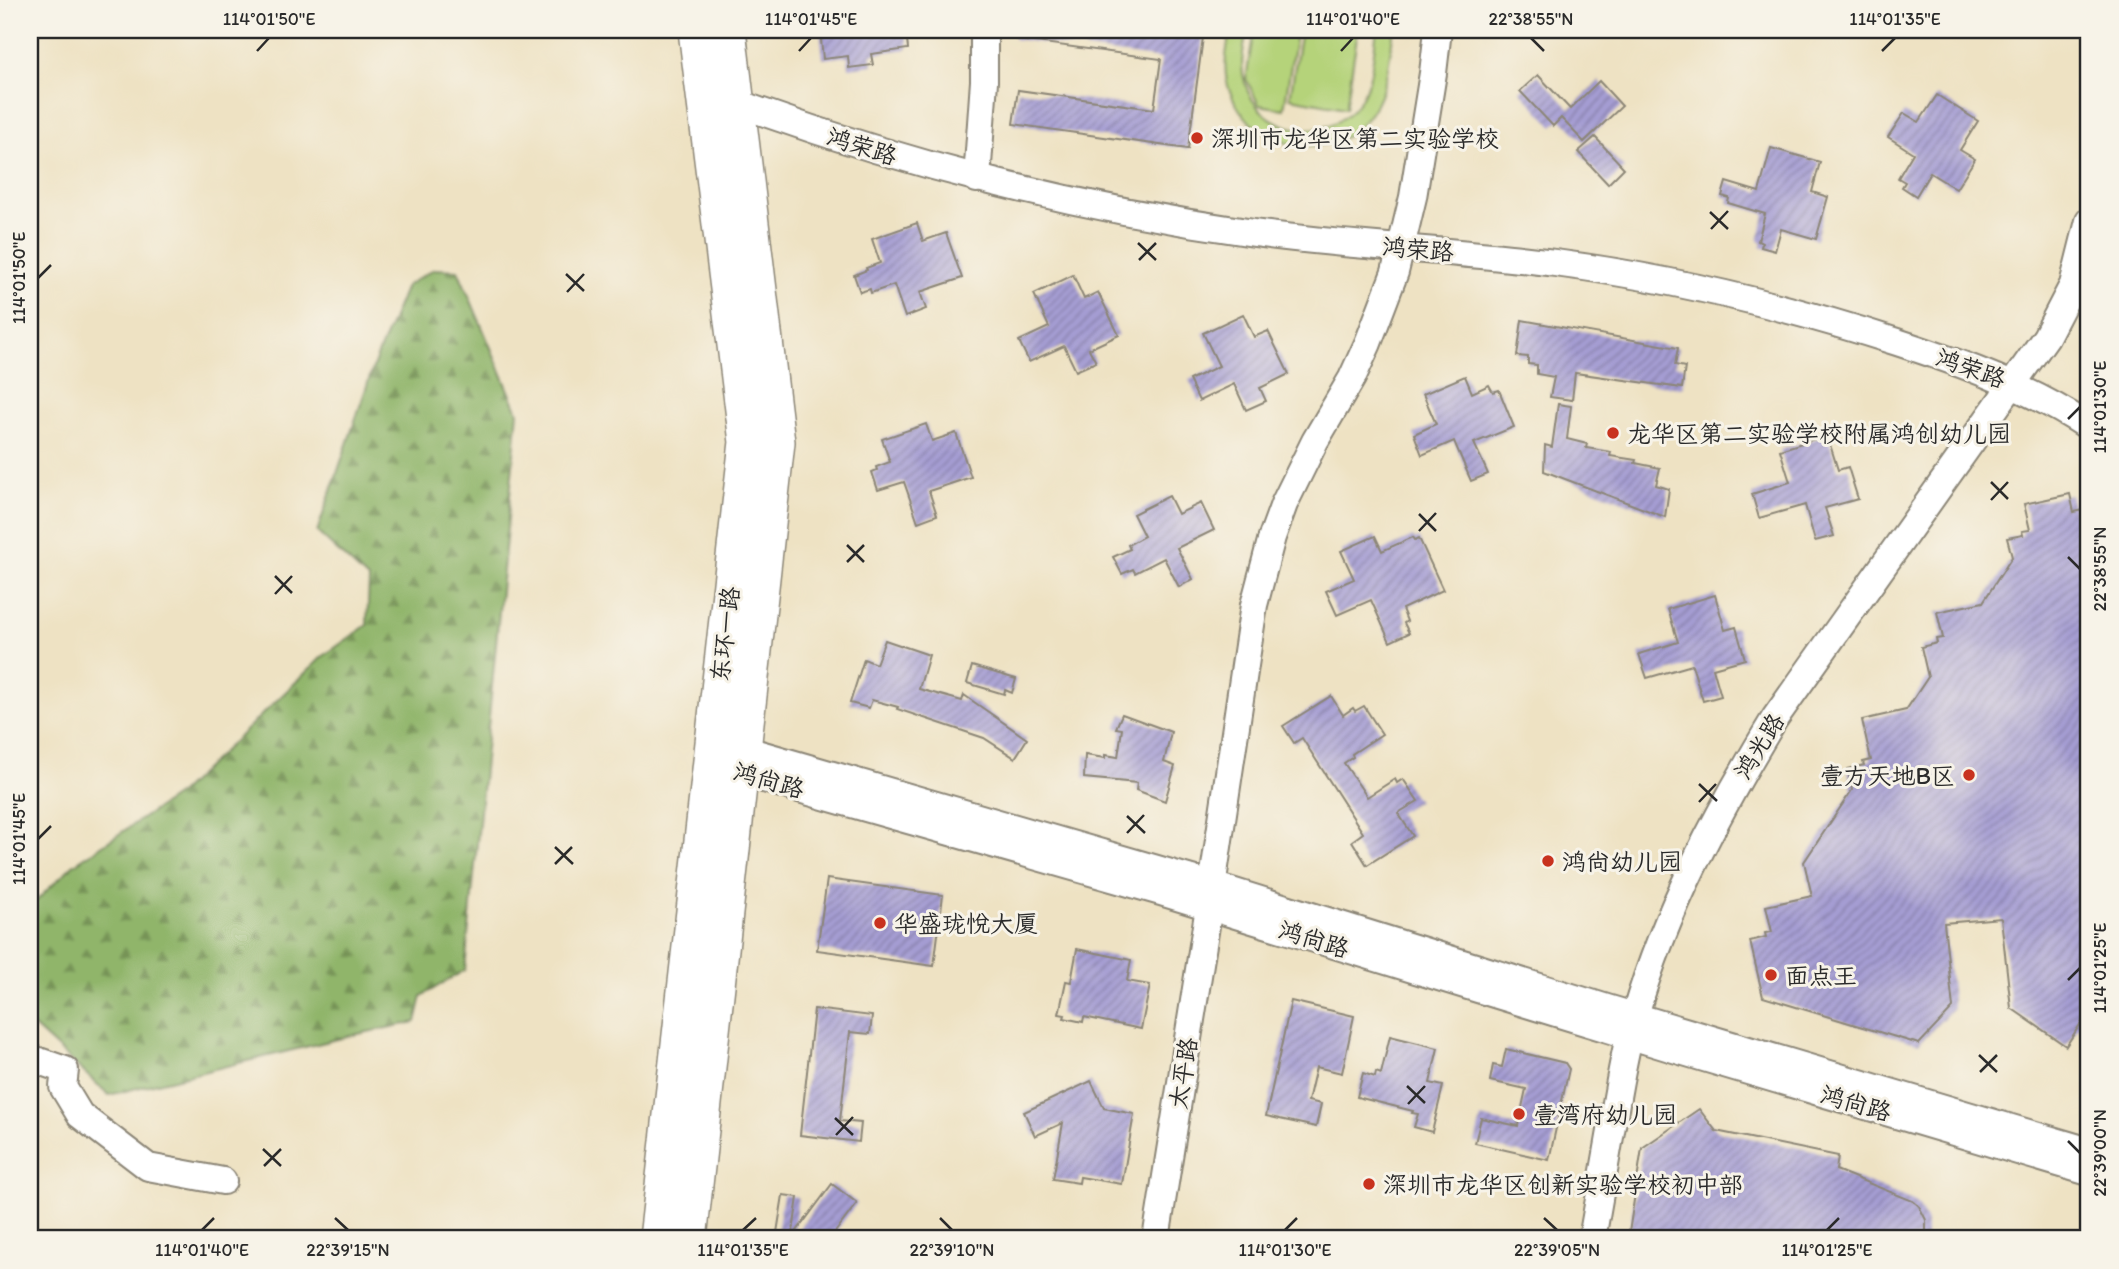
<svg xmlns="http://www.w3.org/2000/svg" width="2119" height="1269" font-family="Itim,'LXGW WenKai TC',sans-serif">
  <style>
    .green { fill: #b5d37a; stroke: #707f52; stroke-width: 2 }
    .forest { fill: url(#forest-firs); stroke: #5e704a; stroke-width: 2 }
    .building { fill: url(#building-hatch) }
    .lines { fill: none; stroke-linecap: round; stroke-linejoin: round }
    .minor-casing { stroke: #8c8677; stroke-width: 30 }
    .major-casing { stroke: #8c8677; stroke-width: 38 }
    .minor { stroke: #fff; stroke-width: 26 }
    .major { stroke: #fff; stroke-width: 35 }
    .ticks { fill: none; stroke: #2b2b2b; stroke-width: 2.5 }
    .poi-dot { fill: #c8321e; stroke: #f7f3e8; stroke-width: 2.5 }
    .labels { text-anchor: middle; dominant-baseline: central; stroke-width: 6; stroke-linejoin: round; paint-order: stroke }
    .poi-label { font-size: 24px; fill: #2b2b2b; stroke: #f7f3e8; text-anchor: start }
    .street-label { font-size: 24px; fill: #2b2b2b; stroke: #f7f3e8 }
    .neatline { fill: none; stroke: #2b2b2b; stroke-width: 2.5 }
    .ticks-label { font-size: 18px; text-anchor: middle; fill: #2b2b2b }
  </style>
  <defs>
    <pattern id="forest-firs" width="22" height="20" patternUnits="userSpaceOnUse" patternTransform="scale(1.75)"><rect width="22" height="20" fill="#90b56a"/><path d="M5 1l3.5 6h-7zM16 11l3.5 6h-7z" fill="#769357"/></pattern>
    <pattern id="building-hatch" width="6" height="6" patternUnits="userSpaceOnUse" patternTransform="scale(1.75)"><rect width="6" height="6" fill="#a59dd3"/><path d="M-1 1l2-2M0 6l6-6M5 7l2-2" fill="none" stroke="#8780ab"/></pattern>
  </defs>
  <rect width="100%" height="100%" fill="#f7f3e8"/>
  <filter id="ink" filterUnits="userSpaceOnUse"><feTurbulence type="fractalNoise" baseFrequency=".0143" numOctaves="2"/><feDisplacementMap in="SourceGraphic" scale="14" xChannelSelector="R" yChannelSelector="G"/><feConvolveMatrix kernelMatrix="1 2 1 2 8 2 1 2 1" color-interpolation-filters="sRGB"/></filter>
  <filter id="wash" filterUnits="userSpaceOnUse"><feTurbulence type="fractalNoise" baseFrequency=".00686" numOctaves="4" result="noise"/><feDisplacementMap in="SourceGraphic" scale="28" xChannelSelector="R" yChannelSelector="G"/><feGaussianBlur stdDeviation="1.57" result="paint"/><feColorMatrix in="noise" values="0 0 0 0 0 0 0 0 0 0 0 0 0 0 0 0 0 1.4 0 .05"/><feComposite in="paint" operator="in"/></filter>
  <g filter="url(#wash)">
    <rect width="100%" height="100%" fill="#eee2c3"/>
    <g class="green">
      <path d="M1230,30H1247C1244,47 1239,65 1245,83C1259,134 1328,146 1359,102C1373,82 1373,53 1377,30H1394C1389,56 1388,85 1374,108C1338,169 1251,152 1229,89C1222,69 1227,49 1230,30Z"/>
      <polygon points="1254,30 1272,30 1296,34 1284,109 1259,105 1246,79"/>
      <polygon points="1301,30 1358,30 1346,108 1290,98"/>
    </g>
    <polygon class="forest" points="434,269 458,270 518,412 465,970 422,996 416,1022 358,1034 109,1095 34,1027 30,1026 30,907 73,865 180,793 322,657 367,625 369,580 317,532 375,362 406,286"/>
    <g id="blocks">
      <g class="building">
        <polygon points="820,30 906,30 908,49 871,54 873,65 849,68 848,56 823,59"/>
        <polygon points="1015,30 1204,30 1188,149 1013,124 1018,90 1154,109 1161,59 1014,39"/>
        <polygon points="1538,75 1570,109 1599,81 1622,106 1584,142 1561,118 1553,126 1520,91"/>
        <polygon points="1937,95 1978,121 1960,150 1975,159 1956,189 1930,173 1916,196 1902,187 1905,182 1898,178 1913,153 1888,137 1904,113 1919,122"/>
        <polygon points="1595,137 1624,168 1608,184 1578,152"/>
        <polygon points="1771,148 1820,162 1812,192 1828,197 1816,239 1781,229 1775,251 1761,247 1762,243 1758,241 1765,214 1728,203 1729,198 1722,196 1726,182 1759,192"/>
        <polygon points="917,223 923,241 946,233 962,278 920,292 926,309 905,317 894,285 871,293 870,289 860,292 854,275 867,270 866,268 880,263 872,239"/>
        <polygon points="1073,275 1084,299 1098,292 1119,335 1089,349 1096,362 1076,371 1064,346 1029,362 1019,341 1049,327 1034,294"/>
        <polygon points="1243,314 1254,337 1268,331 1289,374 1260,388 1266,401 1246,410 1234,384 1199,401 1189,380 1219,366 1203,333"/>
        <polygon points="1522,320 1678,348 1675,365 1685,367 1682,388 1575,373 1572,400 1550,397 1554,377 1537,374 1537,365 1528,364 1528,357 1517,356"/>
        <polygon points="1465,376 1472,393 1489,385 1493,392 1499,390 1514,427 1474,443 1488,474 1471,481 1454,441 1422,455 1414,434 1436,424 1423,394"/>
        <polygon points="1558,404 1571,406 1567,439 1587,444 1586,448 1611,452 1610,456 1636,460 1635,463 1660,468 1656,485 1669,489 1665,517 1544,471 1545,445 1552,447"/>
        <polygon points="926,424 932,441 956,433 971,477 929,491 937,515 918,522 904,482 878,490 872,472 877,470 876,467 890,462 882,439"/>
        <polygon points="1827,435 1838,470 1848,467 1858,499 1825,508 1834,536 1815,541 1805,505 1759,518 1752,494 1790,482 1780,450"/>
        <polygon points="2070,494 2074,512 2089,509 2089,1011 2066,1046 2011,1008 2001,918 1944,923 1953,1008 1919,1044 1763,997 1750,941 1766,937 1765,933 1772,932 1766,906 1812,896 1804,862 1852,790 1848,769 1864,765 1863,762 1871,760 1862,720 1906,710 1928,677 1921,647 1937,643 1936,639 1943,638 1937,612 1983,602 2012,557 2007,538 2023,535 2022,531 2030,530 2024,504"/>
        <polygon points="1169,496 1178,514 1201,503 1214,530 1177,548 1193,579 1179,587 1164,558 1135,573 1133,569 1122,574 1113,557 1130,549 1128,545 1144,536 1133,514"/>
        <polygon points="1375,536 1382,551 1413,537 1415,540 1419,538 1443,590 1402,609 1407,621 1404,623 1409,633 1390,642 1371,600 1337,615 1326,591 1354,579 1341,551"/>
        <polygon points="1715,595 1725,630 1736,627 1745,659 1713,668 1721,696 1703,701 1692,665 1647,678 1639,654 1678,642 1668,609"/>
        <polygon points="885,640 929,655 919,689 962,701 964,695 1027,739 1015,758 984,738 897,709 898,707 872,700 869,708 850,703 864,659 876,664"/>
        <polygon points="972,666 1016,679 1012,693 1005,690 1004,694 967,683"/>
        <polygon points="1331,696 1343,715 1353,708 1355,711 1364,706 1382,734 1352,754 1353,757 1344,763 1367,797 1395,779 1397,783 1403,779 1418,801 1398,813 1413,836 1367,865 1352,841 1363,833 1302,738 1294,743 1283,726"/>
        <polygon points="1122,714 1171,732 1164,762 1175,766 1165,801 1136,790 1137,783 1084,778 1085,755 1105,758 1105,755 1118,757 1122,729 1116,728"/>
        <polygon points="827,879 943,895 934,966 817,950"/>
        <polygon points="1077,949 1131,960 1127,981 1150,985 1141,1029 1084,1017 1083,1022 1064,1018 1065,1015 1059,1014 1066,981 1071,982"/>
        <polygon points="1291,1001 1354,1016 1342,1073 1316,1067 1308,1101 1321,1104 1316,1127 1266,1116"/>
        <polygon points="814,1009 872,1016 870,1034 850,1032 840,1121 861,1123 859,1142 800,1135"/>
        <polygon points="1390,1036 1438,1048 1430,1083 1443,1086 1432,1132 1414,1127 1418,1114 1412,1113 1413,1111 1357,1097 1363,1073 1375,1077 1376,1072 1381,1074"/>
        <polygon points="1506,1049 1565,1063 1569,1069 1549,1160 1475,1143 1481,1118 1518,1126 1526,1089 1490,1081 1493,1065 1502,1067"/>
        <polygon points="1091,1081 1104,1108 1134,1114 1122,1184 1080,1177 1079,1183 1053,1179 1063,1123 1035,1136 1024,1112"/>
        <polygon points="1699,1109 1716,1131 1838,1156 1836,1170 1913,1201 1919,1206 1926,1220 1926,1239 1628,1239 1642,1148"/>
        <polygon points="832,1184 857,1203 830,1239 794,1235"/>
        <polygon points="783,1195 798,1197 792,1239 776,1239"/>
      </g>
    </g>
  </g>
  <g filter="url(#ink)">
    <use href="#blocks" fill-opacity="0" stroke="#8c8677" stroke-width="2"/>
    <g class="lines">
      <g class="minor-casing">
        <g id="minor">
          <path d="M737,103C908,165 1073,207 1254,233C1354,247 1455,250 1555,263C1671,278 1786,306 1897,342C1964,364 2030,388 2089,427"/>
          <polyline points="977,179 984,81 984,30"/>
          <polyline points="727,756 743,749 1212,885 1607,1008 2089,1151"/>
          <polyline points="725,768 1161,892 1667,1047 2089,1172"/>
          <polyline points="30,1058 65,1070 63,1087 80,1115 148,1167 223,1181"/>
          <polyline points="1156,1239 1209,907 1254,605 1272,537 1284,504 1315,441 1352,378 1368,343 1395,272 1413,197 1433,73 1438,30"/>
          <path d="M1592,1239C1599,1197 1607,1156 1614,1114C1620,1081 1625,1047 1635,1015C1666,908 1718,812 1775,718L2046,337L2073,285L2089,221"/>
        </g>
      </g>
      <g class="major-casing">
        <g id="major">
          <polyline points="657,1239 747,442 696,30"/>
          <polyline points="689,1239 777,442 728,30"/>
        </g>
      </g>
      <use href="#minor" class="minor"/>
      <use href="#major" class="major"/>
    </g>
  </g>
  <path class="ticks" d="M1531,38L1544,51M257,51L269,38M799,51L811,38M1341,51L1353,38M1882,51L1895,38M1710,212L1728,229M1711,229L1728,211M1138,243L1156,260M1139,260L1156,243M566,274L584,291M38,278L51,265M567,292L584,274M2068,419L2080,407M1991,482L2008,499M1991,500L2008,482M1419,514L1436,531M1419,531L1436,513M847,545L864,562M2068,557L2080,569M847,562L864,545M275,576L292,593M275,594L292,576M1699,784L1717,801M1699,802L1716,784M1127,816L1145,833M1127,833L1144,815M38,839L51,826M555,847L573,864M555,864L572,847M2068,980L2080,968M1979,1055L1997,1072M1980,1072L1997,1055M1407,1086L1425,1103M1408,1104L1425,1086M835,1118L853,1135M836,1135L853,1117M2068,1141L2080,1153M263,1149L281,1166M264,1166L281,1149M335,1218L348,1230M940,1218L952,1230M1544,1218L1557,1230M202,1230L214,1218M743,1230L756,1218M1285,1230L1297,1218M1827,1230L1839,1218"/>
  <g class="poi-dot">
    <circle cx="1197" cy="138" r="7"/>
    <circle cx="1613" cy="433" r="7"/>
    <circle cx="1969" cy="775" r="7"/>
    <circle cx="1548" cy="861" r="7"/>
    <circle cx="880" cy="923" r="7"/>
    <circle cx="1771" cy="975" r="7"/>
    <circle cx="1519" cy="1114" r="7"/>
    <circle cx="1369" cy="1184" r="7"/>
  </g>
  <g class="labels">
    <g class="poi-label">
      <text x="1211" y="138">深圳市龙华区第二实验学校</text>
      <text x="1627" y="433">龙华区第二实验学校附属鸿创幼儿园</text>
      <text x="1955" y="775" text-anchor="end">壹方天地B区</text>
      <text x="1562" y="861">鸿尚幼儿园</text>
      <text x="894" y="923">华盛珑悦大厦</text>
      <text x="1785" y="975">面点王</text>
      <text x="1533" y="1114">壹湾府幼儿园</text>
      <text x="1383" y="1184">深圳市龙华区创新实验学校初中部</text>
    </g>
    <g class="street-label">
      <text transform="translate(862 146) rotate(18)">鸿荣路</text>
      <text transform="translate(1418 249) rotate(5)">鸿荣路</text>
      <text transform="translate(1971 368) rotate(20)">鸿荣路</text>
      <text transform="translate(725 634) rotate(-83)">东环一路</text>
      <text transform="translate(1759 746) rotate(-58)">鸿光路</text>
      <text transform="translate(769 780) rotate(16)">鸿尚路</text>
      <text transform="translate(1314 939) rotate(17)">鸿尚路</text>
      <text transform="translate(1183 1073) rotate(-81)">太平路</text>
      <text transform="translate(1856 1103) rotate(16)">鸿尚路</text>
    </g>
  </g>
  <rect width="2119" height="1269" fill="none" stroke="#f7f3e8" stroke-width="77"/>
  <rect x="38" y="38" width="2042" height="1192" class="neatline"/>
  <g class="ticks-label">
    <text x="269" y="25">114°01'50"E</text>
    <text x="811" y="25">114°01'45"E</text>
    <text x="1353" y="25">114°01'40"E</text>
    <text x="1531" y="25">22°38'55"N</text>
    <text x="1895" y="25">114°01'35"E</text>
    <text transform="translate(19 278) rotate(-90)" y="6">114°01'50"E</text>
    <text transform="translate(2100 407) rotate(-90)" y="6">114°01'30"E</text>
    <text transform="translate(2100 569) rotate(-90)" y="6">22°38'55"N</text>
    <text transform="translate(19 839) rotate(-90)" y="6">114°01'45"E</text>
    <text transform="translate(2100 968) rotate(-90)" y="6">114°01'25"E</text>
    <text transform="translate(2100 1153) rotate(-90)" y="6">22°39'00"N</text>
    <text x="202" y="1256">114°01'40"E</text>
    <text x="348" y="1256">22°39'15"N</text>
    <text x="743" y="1256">114°01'35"E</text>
    <text x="952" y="1256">22°39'10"N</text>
    <text x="1285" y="1256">114°01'30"E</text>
    <text x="1557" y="1256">22°39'05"N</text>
    <text x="1827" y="1256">114°01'25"E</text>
  </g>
</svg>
